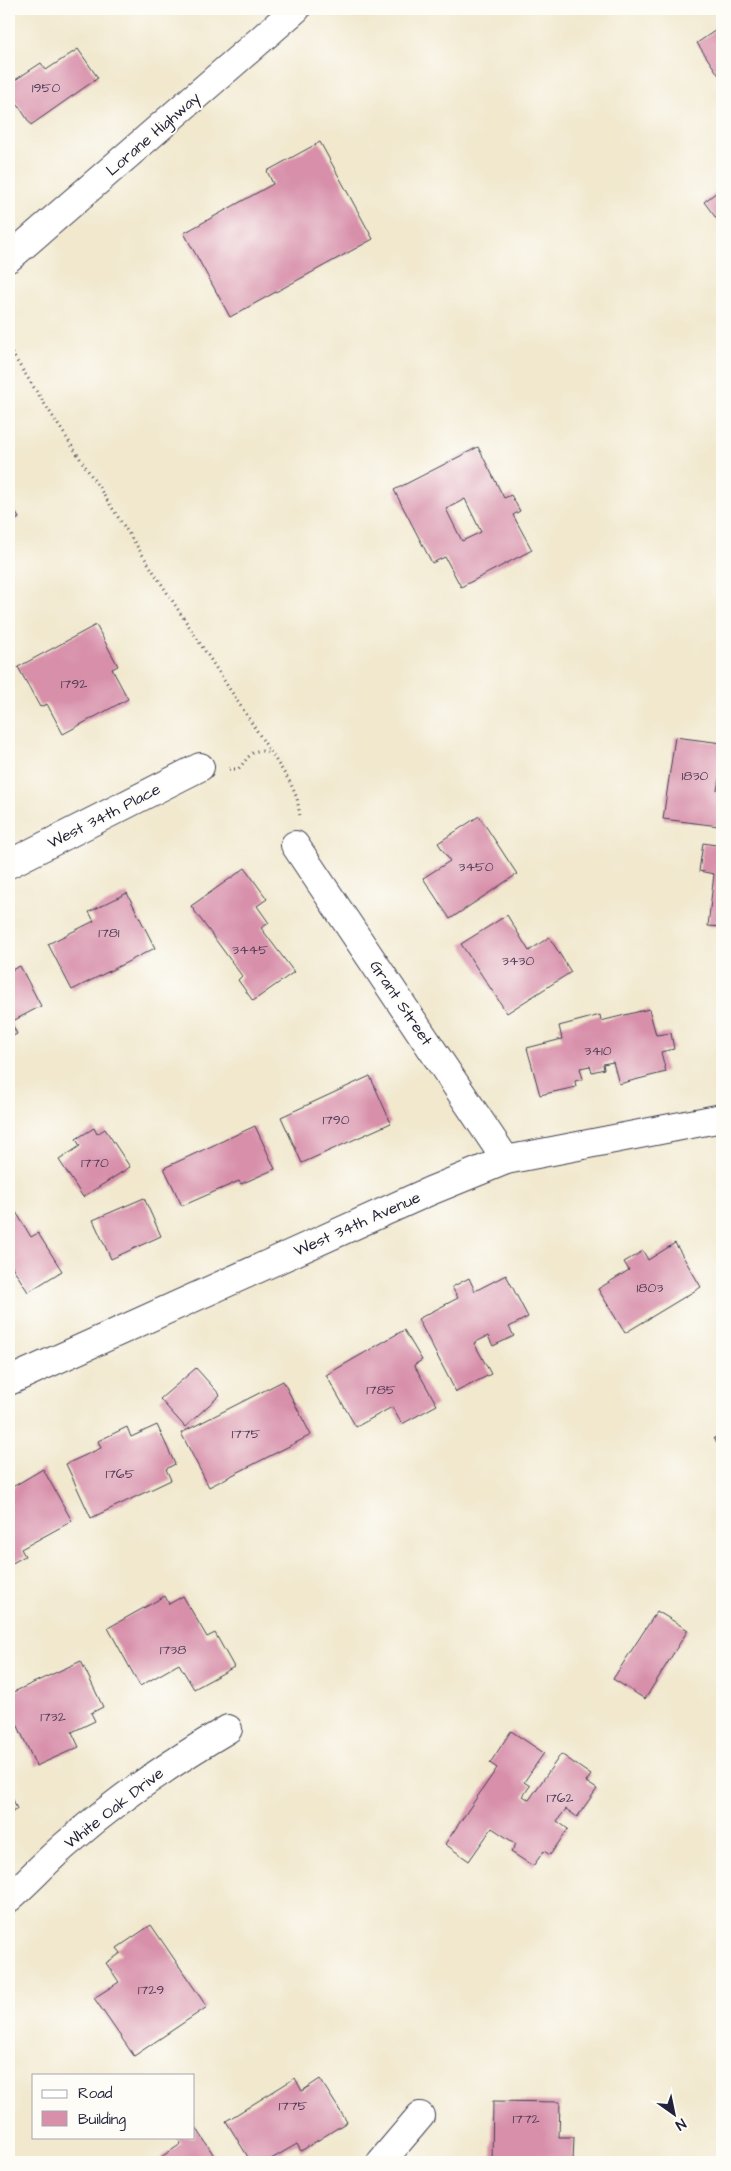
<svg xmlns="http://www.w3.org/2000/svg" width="731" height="2171" font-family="'Architects Daughter',sans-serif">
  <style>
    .building { fill: #d890aa; fill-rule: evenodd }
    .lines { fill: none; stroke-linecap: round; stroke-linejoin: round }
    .minor-casing { stroke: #414051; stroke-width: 30 }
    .tertiary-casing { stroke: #414051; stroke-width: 30 }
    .path { stroke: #414051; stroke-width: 3; stroke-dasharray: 1 4; stroke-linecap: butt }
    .minor { stroke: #fff; stroke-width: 28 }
    .tertiary { stroke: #fff; stroke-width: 28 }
    .labels { text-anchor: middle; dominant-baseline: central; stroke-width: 4; stroke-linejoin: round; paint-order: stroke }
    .number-label { font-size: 14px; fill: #503e57 }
    .street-label { font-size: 16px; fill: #22223b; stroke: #fdfcf7 }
  </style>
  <rect width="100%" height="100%" fill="#fdfcf7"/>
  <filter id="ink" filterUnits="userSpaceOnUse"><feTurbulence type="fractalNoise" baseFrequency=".02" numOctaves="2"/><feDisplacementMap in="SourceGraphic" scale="10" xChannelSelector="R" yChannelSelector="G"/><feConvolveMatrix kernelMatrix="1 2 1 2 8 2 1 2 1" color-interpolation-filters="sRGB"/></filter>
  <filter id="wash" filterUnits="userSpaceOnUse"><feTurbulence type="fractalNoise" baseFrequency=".0096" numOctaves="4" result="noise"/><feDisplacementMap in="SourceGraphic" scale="20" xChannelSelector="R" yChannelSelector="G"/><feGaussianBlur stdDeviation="1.12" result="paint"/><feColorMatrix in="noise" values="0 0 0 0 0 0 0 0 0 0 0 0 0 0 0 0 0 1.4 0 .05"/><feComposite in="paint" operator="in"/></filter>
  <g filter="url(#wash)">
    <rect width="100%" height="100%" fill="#f1e8ce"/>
    <g id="blocks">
      <g class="building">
        <polygon points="722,26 722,80 697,43"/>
        <polygon points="78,49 98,78 31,125 9,91 9,84 41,63 46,70"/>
        <polygon points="320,142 373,239 230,317 184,233 273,184 267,171"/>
        <polygon points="722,188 722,226 704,202"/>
        <path d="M478,447L504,498L511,495L520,511L513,515L532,550L461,587L445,557L432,563L394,490ZM465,499L481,532L462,541L446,509Z"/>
        <polygon points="9,502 19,518 9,524"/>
        <polygon points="96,625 118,666 112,669 128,699 63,734 47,704 40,707 18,667"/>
        <polygon points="675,737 722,743 722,763 717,790 722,791 719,826 663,819"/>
        <polygon points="479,816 517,874 450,919 423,878 450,861 438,843"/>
        <polygon points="703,843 722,846 722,927 708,926 714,874 699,871"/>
        <polygon points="245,868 267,899 257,906 269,923 261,928 294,972 253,1001 238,980 242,976 191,906"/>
        <polygon points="127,893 155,948 72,990 48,944 94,921 89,912"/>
        <polygon points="507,915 529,951 549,937 571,972 507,1013 461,944"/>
        <polygon points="20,966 41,1006 11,1022 17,1034 9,1038 9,971"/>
        <polygon points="649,1009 656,1035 671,1033 674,1049 661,1052 666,1072 619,1084 613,1062 603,1064 604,1069 592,1072 590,1066 580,1068 583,1079 575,1081 576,1087 540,1095 527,1048 562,1039 559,1026 600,1015 601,1021"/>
        <polygon points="370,1076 391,1123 302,1163 281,1117"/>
        <polygon points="255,1126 275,1169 241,1184 239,1181 182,1206 164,1168"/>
        <polygon points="94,1128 97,1134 105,1129 130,1167 83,1197 59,1160 80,1146 76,1139"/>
        <polygon points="144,1198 161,1236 111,1259 93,1220"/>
        <polygon points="16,1212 31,1237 38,1233 62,1271 28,1292 11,1265 9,1266 9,1217"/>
        <polygon points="675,1243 701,1287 625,1333 598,1289 629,1270 624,1262 643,1251 648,1260"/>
        <polygon points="506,1275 528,1317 509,1327 514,1336 493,1346 488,1336 474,1343 491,1374 456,1392 418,1319 458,1298 452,1287 469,1278 475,1291"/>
        <polygon points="404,1330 422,1360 414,1365 437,1405 402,1424 392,1407 356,1427 326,1375"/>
        <polygon points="196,1368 220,1395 185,1427 160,1399"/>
        <polygon points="283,1381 311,1435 209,1487 181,1433"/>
        <polygon points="157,1425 175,1464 166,1469 171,1480 91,1518 66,1464 101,1448 98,1441 127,1427 131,1437"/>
        <polygon points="722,1433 722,1452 714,1438"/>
        <polygon points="43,1469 72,1521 21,1549 25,1556 9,1565 9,1489"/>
        <polygon points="165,1596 169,1604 183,1596 207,1637 215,1633 234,1667 194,1689 179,1664 140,1686 108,1628"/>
        <polygon points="657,1611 688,1630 645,1699 613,1679"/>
        <polygon points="81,1661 103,1707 91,1713 95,1721 72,1732 79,1747 36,1766 9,1706 9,1694"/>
        <polygon points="511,1731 544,1753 524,1782 530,1786 523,1796 529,1800 561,1754 591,1775 586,1782 597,1789 577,1817 566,1809 557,1821 568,1829 550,1855 544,1851 533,1866 511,1852 516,1844 492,1828 469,1861 445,1844 497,1768 490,1763"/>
        <polygon points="9,1790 17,1809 9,1812"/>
        <polygon points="151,1925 207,2007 134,2056 94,1998 119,1982 106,1963 121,1953 117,1948"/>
        <polygon points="295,2078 302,2091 320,2079 347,2122 301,2151 297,2144 266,2162 251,2162 226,2121"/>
        <polygon points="493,2101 560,2102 559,2137 574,2137 573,2162 492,2162"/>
        <polygon points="194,2124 218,2162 163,2162 161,2157 181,2144 177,2137 194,2137"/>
      </g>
    </g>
  </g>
  <g filter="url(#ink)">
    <use href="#blocks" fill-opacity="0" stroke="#414051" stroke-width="1"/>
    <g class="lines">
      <g class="minor-casing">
        <g id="minor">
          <polyline points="295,845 506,1160"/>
          <polyline points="9,864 200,767"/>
          <polyline points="9,1381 430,1191 506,1160 722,1118"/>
          <path d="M9,1898C30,1880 48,1859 70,1841C119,1798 172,1762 228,1729"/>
          <polyline points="381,2162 420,2116"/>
        </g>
      </g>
      <g class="tertiary-casing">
        <polyline id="tertiary" points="9,258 296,9"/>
      </g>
      <g class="path">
        <polyline points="9,349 290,782 297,798 300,816"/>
        <path d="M229,769H238C250,757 252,745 271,754"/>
      </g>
      <use href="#minor" class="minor"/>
      <use href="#tertiary" class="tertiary"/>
    </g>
  </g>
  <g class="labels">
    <g class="number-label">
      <text x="46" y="88">1950</text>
      <text x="74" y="684">1792</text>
      <text x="695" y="776">1830</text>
      <text x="476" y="867">3450</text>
      <text x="109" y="933">1781</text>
      <text x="250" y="950">3445</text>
      <text x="518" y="961">3430</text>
      <text x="598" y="1051">3410</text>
      <text x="336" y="1120">1790</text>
      <text x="95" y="1163">1770</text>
      <text x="650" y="1288">1803</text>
      <text x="381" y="1390">1785</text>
      <text x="246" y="1434">1775</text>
      <text x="120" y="1474">1765</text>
      <text x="173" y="1650">1738</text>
      <text x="53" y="1717">1732</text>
      <text x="560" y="1798">1762</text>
      <text x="151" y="1990">1729</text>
      <text x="293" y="2106">1775</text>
      <text x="526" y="2119">1772</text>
    </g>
    <g class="street-label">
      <text transform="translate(153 134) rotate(-41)">Lorane Highway</text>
      <text transform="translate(104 816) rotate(-27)">West 34th Place</text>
      <text transform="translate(401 1003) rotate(56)">Grant Street</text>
      <text transform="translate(357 1224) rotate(-24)">West 34th Avenue</text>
      <text transform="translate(114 1808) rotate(-38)">White Oak Drive</text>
    </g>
  </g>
  <rect width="731" height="2171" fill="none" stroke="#fdfcf7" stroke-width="30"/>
  <rect x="32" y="2074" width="162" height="65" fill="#fdfcf7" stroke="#a5a5ac"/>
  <rect x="42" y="2090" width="25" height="8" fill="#ffffff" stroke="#a5a5ac"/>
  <text x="78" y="2098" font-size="15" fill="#22223b">Road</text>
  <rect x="42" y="2111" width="25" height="15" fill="#d890aa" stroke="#a5a5ac"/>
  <text x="78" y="2124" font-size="15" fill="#22223b">Building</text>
  <g transform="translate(674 2114) rotate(147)" stroke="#fdfcf7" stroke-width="4" paint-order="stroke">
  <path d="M0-4L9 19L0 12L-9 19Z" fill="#22223b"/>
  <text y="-8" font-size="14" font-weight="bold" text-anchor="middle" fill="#22223b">N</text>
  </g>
</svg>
